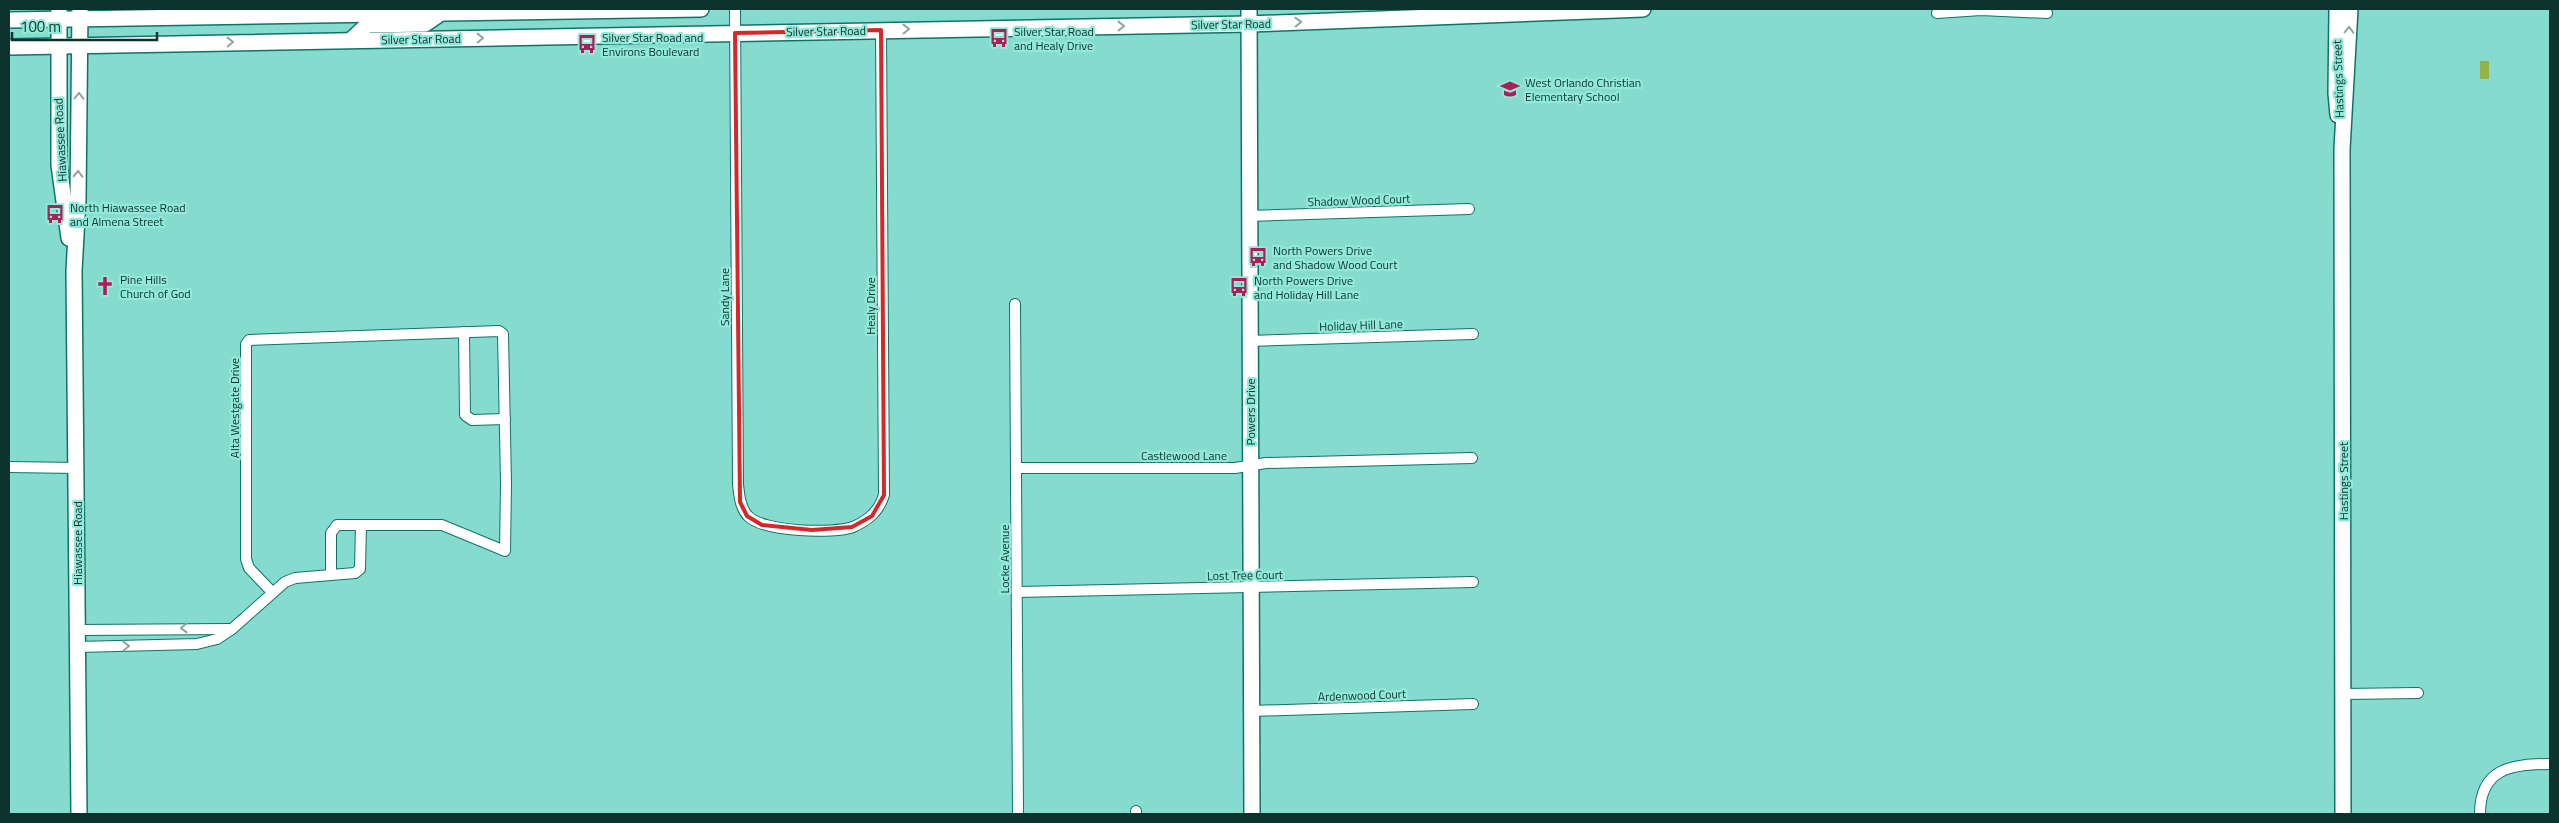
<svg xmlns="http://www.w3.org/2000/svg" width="2559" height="823" font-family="'Titillium Web',sans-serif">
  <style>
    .water { fill: #95b14a }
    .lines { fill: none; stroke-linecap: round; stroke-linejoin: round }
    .street-casing { stroke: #0e7468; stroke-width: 12 }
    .secondary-casing { stroke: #0e7468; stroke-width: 18 }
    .street { stroke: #fff; stroke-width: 10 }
    .secondary { stroke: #fff; stroke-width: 15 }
    .oneway { stroke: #92a3a0 }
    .marked { fill: none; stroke: #d62828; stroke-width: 4; stroke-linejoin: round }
    .labels { text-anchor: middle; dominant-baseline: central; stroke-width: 4.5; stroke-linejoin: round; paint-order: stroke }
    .street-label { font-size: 12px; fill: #0c322d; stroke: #92e9da }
    .poi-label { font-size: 12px; fill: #0c322d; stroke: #92e9da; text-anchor: start }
  </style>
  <rect width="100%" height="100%" fill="#85dbcd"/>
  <rect class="water" x="2480" y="61" width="9" height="18"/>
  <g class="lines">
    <g class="street-casing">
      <g id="street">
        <path d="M735,9L738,484C739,494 740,508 748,516C763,532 834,534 853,527C869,520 879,511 884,495L881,30"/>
        <polyline points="1937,13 1981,10 2047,13"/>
        <polyline points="1248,216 1469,209"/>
        <polyline points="1015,304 1018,814"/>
        <polyline points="464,332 465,415 472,420 505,419"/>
        <polyline points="1249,341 1473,334"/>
        <polyline points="9,467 77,468"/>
        <polyline points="1016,468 1235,468 1266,463 1472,458"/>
        <polyline points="272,592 249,568 246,559 246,344 249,340 499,331 503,334 506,483 505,551 442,525 337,525 331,533 331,574"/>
        <polyline points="1017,592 1473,582"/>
        <polyline points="78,630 232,629"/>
        <polyline points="78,647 197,644 217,639 232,629 285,582 295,578 355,573 360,569 361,525"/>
        <polyline points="2344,694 2418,693"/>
        <polyline points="1252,711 1473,704"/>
        <polyline points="1136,811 1136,814"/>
        <path d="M2480,814C2480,768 2512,764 2550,764"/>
      </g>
    </g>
    <g class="secondary-casing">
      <g id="secondary">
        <polyline points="59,9 59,165 69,238"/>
        <polyline points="1249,9 1252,814"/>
        <polyline points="2337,9 2336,93 2338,115"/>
        <polyline points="9,20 701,9"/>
        <polyline points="351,40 367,25 425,24 441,13"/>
        <polyline points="9,47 1249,24 1643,9"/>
        <polyline points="79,814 74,271 78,199 80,9"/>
        <polyline points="2343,814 2342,149 2350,9"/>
      </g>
    </g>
    <use href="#street" class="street"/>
    <use href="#secondary" class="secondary"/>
  </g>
  <defs><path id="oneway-chevron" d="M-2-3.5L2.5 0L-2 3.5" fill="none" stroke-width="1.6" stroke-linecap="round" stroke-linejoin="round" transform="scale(1.25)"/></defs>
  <g class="oneway">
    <use href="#oneway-chevron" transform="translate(1298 22) rotate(-2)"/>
    <use href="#oneway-chevron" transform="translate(1121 26) rotate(-1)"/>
    <use href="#oneway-chevron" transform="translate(906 29) rotate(-1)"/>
    <use href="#oneway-chevron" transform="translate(2349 30) rotate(-88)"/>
    <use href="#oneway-chevron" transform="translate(480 38) rotate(-1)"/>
    <use href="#oneway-chevron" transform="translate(230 42) rotate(-1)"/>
    <use href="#oneway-chevron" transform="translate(79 96) rotate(-89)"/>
    <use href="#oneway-chevron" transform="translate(78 174) rotate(-89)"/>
    <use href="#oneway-chevron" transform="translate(184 628) rotate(179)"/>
    <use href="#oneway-chevron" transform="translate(126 646) rotate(-1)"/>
  </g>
  <path class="marked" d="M881,30L884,495L872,516L852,527L812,530L762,525L747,516L740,502L735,33Z"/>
  <defs>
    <g id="bus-bare" transform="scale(1.5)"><path d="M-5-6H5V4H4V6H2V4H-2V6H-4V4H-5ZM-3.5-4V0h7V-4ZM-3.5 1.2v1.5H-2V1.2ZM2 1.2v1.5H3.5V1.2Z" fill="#ad1f59" stroke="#92e9da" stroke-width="2.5" paint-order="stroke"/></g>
    <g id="school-bare" transform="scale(1.5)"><path d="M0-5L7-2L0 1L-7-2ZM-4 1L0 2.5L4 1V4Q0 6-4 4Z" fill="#ad1f59" stroke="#92e9da" stroke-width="2.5" paint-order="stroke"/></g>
    <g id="church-bare" transform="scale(1.5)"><path d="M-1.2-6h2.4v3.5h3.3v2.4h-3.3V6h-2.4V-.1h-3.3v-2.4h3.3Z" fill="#ad1f59" stroke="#92e9da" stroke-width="2.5" paint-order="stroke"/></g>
  </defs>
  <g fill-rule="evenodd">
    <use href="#bus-bare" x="999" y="38"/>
    <use href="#bus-bare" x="587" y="44"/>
    <use href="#school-bare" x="1510" y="89"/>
    <use href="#bus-bare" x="55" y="214"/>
    <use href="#bus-bare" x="1258" y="257"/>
    <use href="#church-bare" x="105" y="286"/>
    <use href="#bus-bare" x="1239" y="287"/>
  </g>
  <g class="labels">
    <g class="street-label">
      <text transform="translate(1231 24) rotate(-1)">Silver Star Road</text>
      <text transform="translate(826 31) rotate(-1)">Silver Star Road</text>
      <text transform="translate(421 39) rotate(-1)">Silver Star Road</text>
      <text transform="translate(2338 79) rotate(-92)">Hastings Street</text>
      <text transform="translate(60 140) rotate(-93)">Hiawassee Road</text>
      <text transform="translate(1359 200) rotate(-2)">Shadow Wood Court</text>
      <text transform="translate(724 297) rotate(-90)">Sandy Lane</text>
      <text transform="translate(870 306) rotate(-90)">Healy Drive</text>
      <text transform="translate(1361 325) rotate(-2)">Holiday Hill Lane</text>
      <text transform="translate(234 408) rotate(-90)">Alta Westgate Drive</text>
      <text transform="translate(1250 412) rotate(-90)">Powers Drive</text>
      <text x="1184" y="455">Castlewood Lane</text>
      <text transform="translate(2343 481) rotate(-90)">Hastings Street</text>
      <text transform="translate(77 543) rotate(-90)">Hiawassee Road</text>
      <text transform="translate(1004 559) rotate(-90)">Locke Avenue</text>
      <text transform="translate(1245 575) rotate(-1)">Lost Tree Court</text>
      <text transform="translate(1362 695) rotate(-2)">Ardenwood Court</text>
    </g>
    <g class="poi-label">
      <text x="1014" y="31">Silver Star Road<tspan x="1014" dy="14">and Healy Drive</tspan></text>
      <text x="602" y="37">Silver Star Road and<tspan x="602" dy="14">Environs Boulevard</tspan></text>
      <text x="1525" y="82">West Orlando Christian<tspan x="1525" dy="14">Elementary School</tspan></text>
      <text x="70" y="207">North Hiawassee Road<tspan x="70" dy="14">and Almena Street</tspan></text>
      <text x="1273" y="250">North Powers Drive<tspan x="1273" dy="14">and Shadow Wood Court</tspan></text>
      <text x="120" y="279">Pine Hills<tspan x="120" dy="14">Church of God</tspan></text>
      <text x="1254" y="280">North Powers Drive<tspan x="1254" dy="14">and Holiday Hill Lane</tspan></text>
    </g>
  </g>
  <rect width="2559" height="823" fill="none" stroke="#0c322d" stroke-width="20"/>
  <path d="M12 32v8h145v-8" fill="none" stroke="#0c322d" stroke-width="2.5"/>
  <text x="20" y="32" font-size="15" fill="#0c322d" stroke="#92e9da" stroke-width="4" paint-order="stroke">100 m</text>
</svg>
